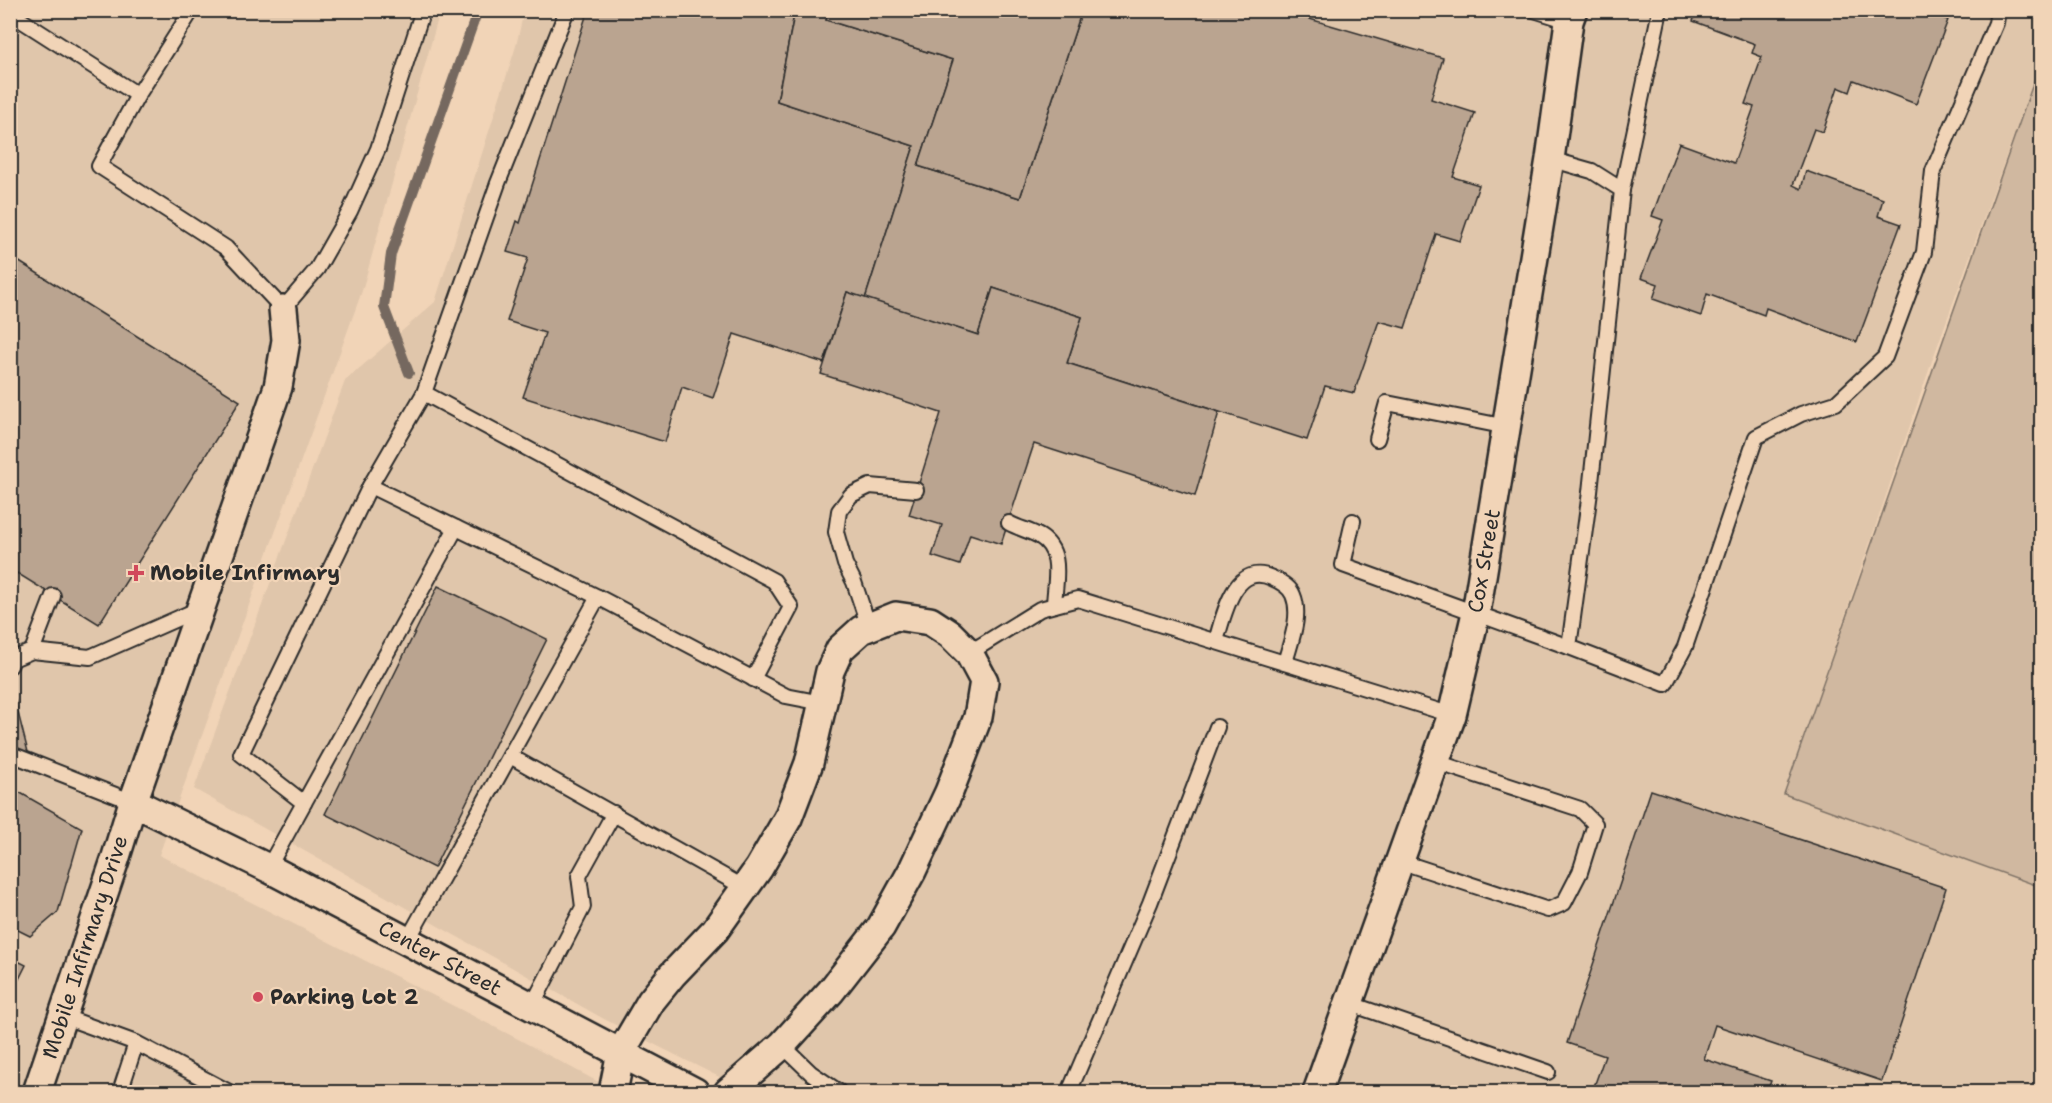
<svg xmlns="http://www.w3.org/2000/svg" width="2052" height="1103" font-family="'Shantell Sans',sans-serif">
  <style>
    .built { fill: #e0c6ab }
    .green { fill: #d0b8a0; stroke: #7e7266; stroke-width: 1.5 }
    .lines { fill: none; stroke-linecap: round; stroke-linejoin: round }
    .stream { stroke: #74685e; stroke-width: 10 }
    .building { fill: #baa490; stroke: #2b2b2b; stroke-width: 1.5 }
    .service-casing { stroke: #2b2b2b; stroke-width: 18 }
    .minor-casing { stroke: #2b2b2b; stroke-width: 32 }
    .service { stroke: #f1d4b7; stroke-width: 14 }
    .minor { stroke: #f1d4b7; stroke-width: 27 }
    .poi-dot { fill: #d1495b; stroke: #f1d4b7; stroke-width: 2 }
    .labels { text-anchor: middle; dominant-baseline: central; stroke-width: 4.5; stroke-linejoin: round; paint-order: stroke }
    .street-label { font-size: 21px; fill: #2b2b2b; stroke: #f1d4b7 }
    .poi-label { font-size: 21px; font-weight: bold; fill: #2b2b2b; stroke: #f1d4b7; text-anchor: start }
  </style>
  <rect width="100%" height="100%" fill="#f1d4b7"/>
  <filter id="ink" filterUnits="userSpaceOnUse"><feTurbulence type="fractalNoise" baseFrequency=".0167" numOctaves="2"/><feDisplacementMap in="SourceGraphic" scale="12" xChannelSelector="R" yChannelSelector="G"/><feConvolveMatrix kernelMatrix="1 2 1 2 8 2 1 2 1" color-interpolation-filters="sRGB"/></filter>
  <g filter="url(#ink)">
    <g class="built">
      <polygon points="10,11 440,11 362,291 159,855 518,1039 617,1092 11,1092"/>
      <polygon points="524,11 2041,11 2041,60 1932,361 1784,794 2041,887 2041,1092 749,1092 604,1019 194,789 345,381 435,302 516,46"/>
    </g>
    <polygon class="green" points="2041,61 2042,887 2041,887 1784,794"/>
    <g class="lines">
      <polyline class="stream" points="409,373 384,307 391,254 478,10"/>
    </g>
    <g class="building">
      <polygon points="588,10 795,10 777,101 914,146 865,299 847,292 824,363 734,334 713,398 682,387 665,442 523,397 545,333 507,321 528,258 507,252 517,221 520,223"/>
      <polygon points="795,10 829,10 826,20 953,60 918,166 1020,198 1082,10 1279,10 1443,58 1431,99 1475,113 1453,177 1479,185 1460,241 1436,234 1405,328 1379,321 1354,393 1325,386 1307,440 1067,363 1082,317 993,288 978,335 865,299 914,146 777,101"/>
      <polygon points="829,10 1082,10 1020,198 918,166 953,60 826,20"/>
      <polygon points="1697,10 1921,10 1948,20 1916,104 1854,80 1850,92 1838,87 1823,132 1814,129 1793,185 1801,189 1806,171 1883,199 1878,216 1901,224 1857,342 1766,308 1764,315 1707,294 1701,316 1653,299 1658,284 1641,278 1663,220 1652,216 1679,143 1734,163 1754,107 1745,104 1762,57 1752,53 1755,44 1693,21"/>
      <polygon points="10,256 240,401 99,624 17,573 10,582"/>
      <polygon points="993,288 1082,317 1067,363 1219,412 1195,496 1034,444 1001,544 970,534 960,565 932,556 942,525 909,515 941,413 821,374 847,292 978,335"/>
      <polygon points="438,586 547,639 434,868 325,814"/>
      <polygon points="11,685 28,752 10,757 10,686"/>
      <polygon points="10,787 82,828 58,912 30,936 12,927 10,931"/>
      <polygon points="1651,790 1946,888 1882,1081 1715,1025 1704,1059 1771,1081 1767,1092 1592,1092 1605,1056 1567,1043"/>
      <polygon points="10,957 26,965 10,997"/>
    </g>
    <g class="lines">
      <g class="service-casing">
        <g id="service">
          <polyline points="192,10 138,95 99,166 226,248 283,309 317,269 350,211 378,149 423,10"/>
          <polyline points="1534,10 1569,21"/>
          <polyline points="10,13 138,95"/>
          <polyline points="1550,159 1592,171 1622,190 1590,492 1569,647"/>
          <polyline points="1622,190 1660,10"/>
          <polyline points="424,393 774,581 791,607 753,679"/>
          <polyline points="1377,439 1387,403 1507,427"/>
          <polyline points="370,486 598,597 786,696 822,703"/>
          <polyline points="1353,521 1343,565 1569,647 1665,684 1685,647 1756,437 1801,414 1836,403 1885,357 1924,252 1933,171 1996,23 1998,10"/>
          <path d="M1009,523C1018,528 1030,531 1039,536C1064,551 1055,580 1054,605"/>
          <polyline points="869,627 854,582 845,564 836,532 839,511 851,495 870,486 916,490"/>
          <path d="M1216,641C1224,615 1234,561 1272,578C1279,581 1290,587 1293,595C1302,616 1290,643 1285,663"/>
          <polyline points="32,651 53,596"/>
          <polyline points="969,653 1040,609 1078,599 1452,715"/>
          <polyline points="10,666 13,659 32,651 90,657 199,609"/>
          <polyline points="16,756 133,802"/>
          <polyline points="510,756 745,888"/>
          <polyline points="304,803 241,754 370,486 424,393 498,183 567,10"/>
          <polyline points="1399,861 1548,910 1564,903 1580,872 1595,824 1580,809 1436,762"/>
          <polyline points="268,868 456,528"/>
          <polyline points="407,941 598,597"/>
          <polyline points="1348,1003 1548,1072"/>
          <polyline points="532,1006 583,907 579,876 614,813"/>
          <polyline points="62,1016 136,1043 229,1092"/>
          <polyline points="782,1045 811,1073 839,1092"/>
          <polyline points="120,1092 136,1043"/>
          <polyline points="1069,1092 1150,903 1217,727"/>
        </g>
      </g>
      <g class="minor-casing">
        <g id="minor">
          <polyline points="133,802 268,868 695,1092"/>
          <polyline points="37,1092 115,860 133,802 278,387 286,340 283,309"/>
          <polyline points="613,1092 621,1052 651,1001 672,975 715,930 759,868 788,818 809,763 830,671 840,649 861,630 896,616 930,621 950,634 969,653 984,681 978,717 949,792 912,871 881,927 831,991 782,1045 728,1092"/>
          <polyline points="1317,1092 1452,715 1476,613 1550,159 1569,21 1573,10"/>
        </g>
      </g>
      <use href="#service" class="service"/>
      <use href="#minor" class="minor"/>
    </g>
  </g>
  <g class="poi-dot">
    <path d="M133 564h6v6h6v6h-6v6h-6v-6h-6v-6h6z"/>
    <circle cx="258" cy="997" r="6"/>
  </g>
  <g class="labels">
    <g class="street-label">
      <text transform="translate(1484 561) rotate(-80)">Cox Street</text>
      <text transform="translate(85 947) rotate(-72)">Mobile Infirmary Drive</text>
      <text transform="translate(440 958) rotate(28)">Center Street</text>
    </g>
    <g class="poi-label">
      <text x="150" y="573">Mobile Infirmary</text>
      <text x="270" y="997">Parking Lot 2</text>
    </g>
  </g>
  <rect width="2052" height="1103" fill="none" stroke="#f1d4b7" stroke-width="36"/>
  <rect x="18" y="18" width="2016" height="1067" fill="none" stroke="#2b2b2b" stroke-width="2" filter="url(#ink)"/>
</svg>
